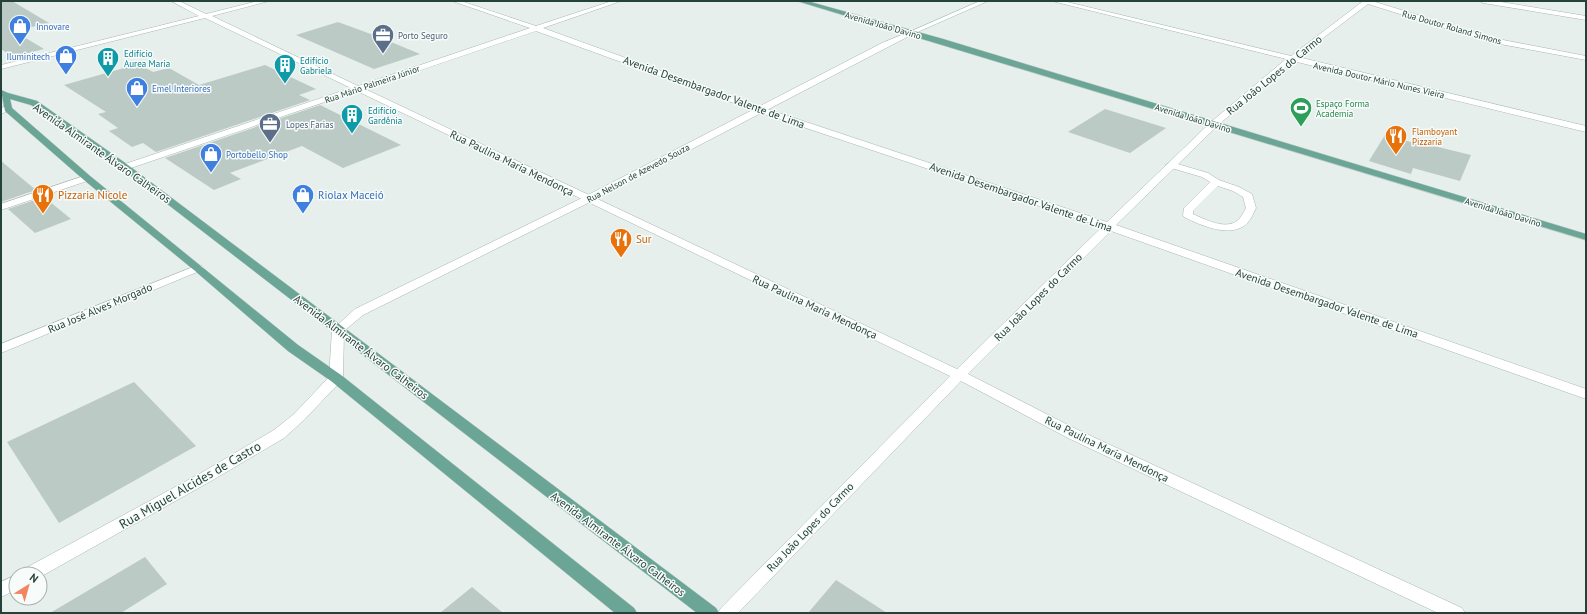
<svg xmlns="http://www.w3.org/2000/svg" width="1587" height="614" font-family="'PT Sans',sans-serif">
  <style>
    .building { fill: #bbcac4 }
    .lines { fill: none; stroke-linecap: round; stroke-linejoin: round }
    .service-casing { stroke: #a8b8b2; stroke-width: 1 }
    .minor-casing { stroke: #a8b8b2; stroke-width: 1 }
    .tertiary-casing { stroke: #a8b8b2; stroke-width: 1 }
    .primary-casing { stroke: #c2cac8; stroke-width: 1 }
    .service { fill: #fff; fill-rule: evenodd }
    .minor { fill: #fff; fill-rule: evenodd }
    .tertiary { fill: #fff; fill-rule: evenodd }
    .primary { fill: #6aa596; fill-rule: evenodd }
    .labels { text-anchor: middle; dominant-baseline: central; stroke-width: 3; stroke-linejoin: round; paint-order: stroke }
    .far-street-label { font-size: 9px; fill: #24423a; stroke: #f7fbf9 }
    .far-shop-label { font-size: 9px; fill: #366cbe; stroke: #f7fbf9; text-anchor: start }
    .far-service-label { font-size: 9px; fill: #4e5e75; stroke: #f7fbf9; text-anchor: start }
    .far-culture-label { font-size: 9px; fill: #0d838f; stroke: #f7fbf9; text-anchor: start }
    .far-leisure-label { font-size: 9px; fill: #27864d; stroke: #f7fbf9; text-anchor: start }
    .far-food-label { font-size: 9px; fill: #c56008; stroke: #f7fbf9; text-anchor: start }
    .street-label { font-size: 11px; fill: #24423a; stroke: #f7fbf9 }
    .food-label { font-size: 11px; fill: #c56008; stroke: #f7fbf9; text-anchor: start }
    .shop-label { font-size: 11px; fill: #366cbe; stroke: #f7fbf9; text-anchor: start }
    .near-street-label { font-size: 13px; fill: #24423a; stroke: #f7fbf9 }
  </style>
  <rect width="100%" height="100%" fill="#e6efeb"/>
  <g class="building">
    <polygon points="1,1 12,1 49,23 14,31 44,49 13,57 1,49"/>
    <polygon points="338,22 379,37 420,54 374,69 296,35"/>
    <polygon points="138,64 153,72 169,68 199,85 265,65 316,89 299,95 310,100 156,152 143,143 132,147 109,131 118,128 98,114 106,112 64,85"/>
    <polygon points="320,105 401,145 343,168 302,146 230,173 241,179 214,190 165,158"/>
    <polygon points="1105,109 1166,128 1130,153 1068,132"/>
    <polygon points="1385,135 1429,147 1430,145 1471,155 1460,181 1413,168 1411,174 1369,161"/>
    <polygon points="1,161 36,190 1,202"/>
    <polygon points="44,197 71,219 35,233 8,209"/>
    <polygon points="134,382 196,446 59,523 7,442"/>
    <polygon points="145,557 167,584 121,613 50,613"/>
    <polygon points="836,580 887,613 808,613"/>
    <polygon points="472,587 503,613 440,613"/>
  </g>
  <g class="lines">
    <g class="service-casing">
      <path id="service" d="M1171,162L1208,173L1219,180L1239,187L1252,194L1256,208C1253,214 1250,222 1244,226C1227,237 1200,225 1184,217L1183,215L1184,208L1210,182L1202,177L1168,167L1166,165ZM1218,186L1233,191L1243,197L1246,208C1243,213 1241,218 1237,221C1225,230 1204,219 1193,214V211Z"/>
    </g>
    <g class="minor-casing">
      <g id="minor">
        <path d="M171,1H179L206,14L258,1H269L212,16L358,86L530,28L452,1H461L536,26L612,1H621L543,28L764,108L1107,222L1211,122L1286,59L1052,1H1063L1291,56L1362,2V1H1372L1493,38L1586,56V60L1489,42L1368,4L1298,57L1586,126V132L1293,61L1217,126L1116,225L1586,389V399L1111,231L968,374L1078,430L1462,608L1465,613H1438L1068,438L961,381L738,613H718L721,608L950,376L357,91L128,169H122L120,167L122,165L351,88L205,18L1,69V65L199,16ZM536,31L758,112L1102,227L957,369L365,89Z"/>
        <polygon points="980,1 988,1 913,34 907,33"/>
        <polygon points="1480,1 1495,1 1586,16 1586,20 1483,3"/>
        <polygon points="8,106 11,107 12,109 1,114 1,108"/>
        <polygon points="87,175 92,178 90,180 1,210 1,204"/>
        <polygon points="198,265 202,266 204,268 202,270 1,353 1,344"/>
      </g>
    </g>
    <g class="tertiary-casing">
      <g id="tertiary">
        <polygon points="911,31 915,33 913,34 888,47 592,201 363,315 344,331 343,378 341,381 304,420 284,438 211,481 40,577 40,574 22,574 24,569 201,473 274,430 294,414 329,377 332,330 355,309 584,197 882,43"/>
        <polygon points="16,575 16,590 1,597 1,582"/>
      </g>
    </g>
    <g class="primary-casing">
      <g id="primary">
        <polygon points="797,1 807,1 943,39 1586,234 1586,240"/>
        <polygon points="1,90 8,93 37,101 128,165 716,608 719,613 697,613 122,169 31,105 10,99 12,108 90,176 298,345 341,375 634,608 637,613 615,613 331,381 288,351 194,270 84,180 5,111"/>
      </g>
    </g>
    <use href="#service" class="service"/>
    <use href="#minor" class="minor"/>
    <use href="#tertiary" class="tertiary"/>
    <use href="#primary" class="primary"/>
  </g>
  <defs>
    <g id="shop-pin" transform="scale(1.15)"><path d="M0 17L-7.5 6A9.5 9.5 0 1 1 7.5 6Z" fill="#3f7fe0" stroke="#f7fbf9"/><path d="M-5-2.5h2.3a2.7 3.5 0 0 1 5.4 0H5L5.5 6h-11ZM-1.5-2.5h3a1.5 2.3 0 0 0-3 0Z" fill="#fff"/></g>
    <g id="office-pin" transform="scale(1.15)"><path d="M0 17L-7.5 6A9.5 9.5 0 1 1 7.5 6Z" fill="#5c6f8a" stroke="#f7fbf9"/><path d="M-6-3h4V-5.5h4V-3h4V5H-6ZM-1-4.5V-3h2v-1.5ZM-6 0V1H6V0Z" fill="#fff"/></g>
    <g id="building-pin" transform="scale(1.15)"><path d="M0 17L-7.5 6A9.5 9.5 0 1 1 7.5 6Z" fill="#0f9aa8" stroke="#f7fbf9"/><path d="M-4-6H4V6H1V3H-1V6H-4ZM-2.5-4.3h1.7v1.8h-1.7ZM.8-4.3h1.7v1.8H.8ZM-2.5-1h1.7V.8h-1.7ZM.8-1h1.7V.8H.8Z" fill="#fff"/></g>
    <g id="stadium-pin" transform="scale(1.15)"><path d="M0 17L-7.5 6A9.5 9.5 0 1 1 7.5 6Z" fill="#2e9e5b" stroke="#f7fbf9"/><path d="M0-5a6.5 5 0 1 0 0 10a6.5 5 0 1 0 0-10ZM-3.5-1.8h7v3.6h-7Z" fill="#fff"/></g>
    <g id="restaurant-pin" transform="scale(1.15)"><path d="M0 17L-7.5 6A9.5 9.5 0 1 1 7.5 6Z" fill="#e8710a" stroke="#f7fbf9"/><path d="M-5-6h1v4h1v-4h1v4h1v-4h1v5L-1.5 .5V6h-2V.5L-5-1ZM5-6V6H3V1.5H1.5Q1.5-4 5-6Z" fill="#fff"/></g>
  </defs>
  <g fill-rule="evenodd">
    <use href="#shop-pin" x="20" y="26"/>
    <use href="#office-pin" x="383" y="35"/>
    <use href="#shop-pin" x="66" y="56"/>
    <use href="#building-pin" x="108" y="58"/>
    <use href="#building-pin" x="285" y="65"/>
    <use href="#shop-pin" x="137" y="88"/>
    <use href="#stadium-pin" x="1301" y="108"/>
    <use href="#building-pin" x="352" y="115"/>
    <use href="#office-pin" x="270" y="124"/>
    <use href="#restaurant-pin" x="1396" y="136"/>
    <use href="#shop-pin" x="211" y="154"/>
    <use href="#restaurant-pin" x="43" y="195"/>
    <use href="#shop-pin" x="303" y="195"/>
    <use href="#restaurant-pin" x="621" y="239"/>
  </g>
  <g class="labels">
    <g class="far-street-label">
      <text transform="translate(883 25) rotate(16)">Avenida João Davino</text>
      <text transform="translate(1452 27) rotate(16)">Rua Doutor Roland Simons</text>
      <text transform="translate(1379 80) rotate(13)">Avenida Doutor Mário Nunes Vieira</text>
      <text transform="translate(372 84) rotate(-19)">Rua Mário Palmeira Júnior</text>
      <text transform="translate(1193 118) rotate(17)">Avenida João Davino</text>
      <text transform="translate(638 173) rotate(-28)">Rua Nelson de Azevedo Souza</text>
      <text transform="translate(1503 212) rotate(17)">Avenida João Davino</text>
    </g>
    <g class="far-shop-label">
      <text x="36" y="26">Innovare</text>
      <text x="50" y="56" text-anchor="end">Iluminitech</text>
      <text x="152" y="88">Emel Interiores</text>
      <text x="226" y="154">Portobello Shop</text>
    </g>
    <g class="far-service-label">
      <text x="398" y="35">Porto Seguro</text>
      <text x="286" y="124">Lopes Farias</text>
    </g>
    <g class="far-culture-label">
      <text x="124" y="53">Edifício<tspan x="124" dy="10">Aurea Maria</tspan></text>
      <text x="300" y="60">Edifício<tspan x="300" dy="10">Gabriela</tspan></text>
      <text x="368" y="110">Edifício<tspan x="368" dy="10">Gardênia</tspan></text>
    </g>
    <g class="far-leisure-label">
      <text x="1316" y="103">Espaço Forma<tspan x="1316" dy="10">Academia</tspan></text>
    </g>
    <g class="far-food-label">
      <text x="1412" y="131">Flamboyant<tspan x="1412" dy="10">Pizzaria</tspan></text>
    </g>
    <g class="street-label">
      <text transform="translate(1274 75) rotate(-39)">Rua João Lopes do Carmo</text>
      <text transform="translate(714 92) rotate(20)">Avenida Desembargador Valente de Lima</text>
      <text transform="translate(102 153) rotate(35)">Avenida Almirante Álvaro Calheiros</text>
      <text transform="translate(512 163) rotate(26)">Rua Paulina Maria Mendonça</text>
      <text transform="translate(1021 197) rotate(19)">Avenida Desembargador Valente de Lima</text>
      <text transform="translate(1038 297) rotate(-45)">Rua João Lopes do Carmo</text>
      <text transform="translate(1327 303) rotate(19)">Avenida Desembargador Valente de Lima</text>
      <text transform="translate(815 307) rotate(25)">Rua Paulina Maria Mendonça</text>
      <text transform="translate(100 308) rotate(-23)">Rua José Alves Morgado</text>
      <text transform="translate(361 347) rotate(37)">Avenida Almirante Álvaro Calheiros</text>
      <text transform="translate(1107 449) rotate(26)">Rua Paulina Maria Mendonça</text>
      <text transform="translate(810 527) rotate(-46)">Rua João Lopes do Carmo</text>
      <text transform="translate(618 544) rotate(37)">Avenida Almirante Álvaro Calheiros</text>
    </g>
    <g class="food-label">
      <text x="58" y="195">Pizzaria Nicole</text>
      <text x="636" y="239">Sur</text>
    </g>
    <g class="shop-label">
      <text x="318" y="195">Riolax Maceió</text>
    </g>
    <g class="near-street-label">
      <text transform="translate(190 485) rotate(-30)">Rua Miguel Alcides de Castro</text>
    </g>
  </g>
  <rect width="1587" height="614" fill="none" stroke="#24423a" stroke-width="4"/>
  <g transform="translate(28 586) rotate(37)"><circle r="19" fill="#f7fbf9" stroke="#a3b1ad"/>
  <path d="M0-3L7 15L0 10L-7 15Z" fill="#f4845f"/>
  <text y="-6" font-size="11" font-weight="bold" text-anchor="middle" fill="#24423a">N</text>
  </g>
</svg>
